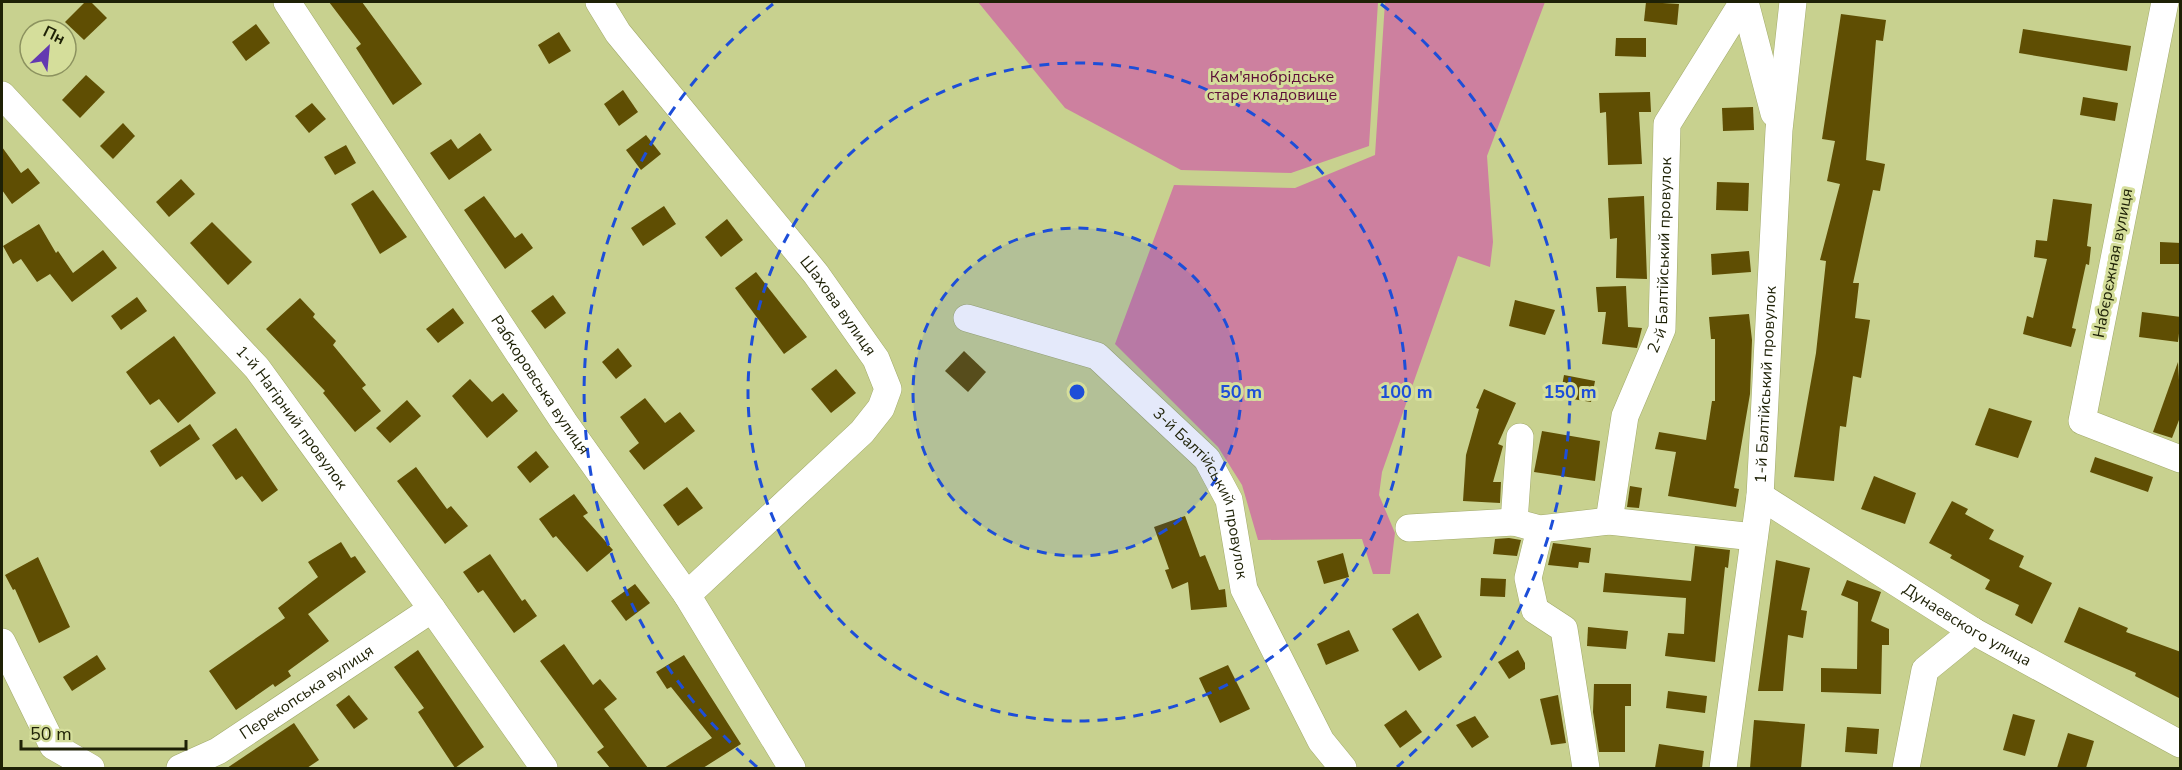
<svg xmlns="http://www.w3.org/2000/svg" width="2182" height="770" font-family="'Nunito Sans',sans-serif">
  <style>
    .green { fill: #cd809f }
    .building { fill: #5f4e03 }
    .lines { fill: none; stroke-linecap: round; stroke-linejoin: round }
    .minor-casing { stroke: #a2aa6a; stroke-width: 28 }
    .minor { stroke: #fff; stroke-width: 27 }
    .ring { fill: none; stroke: #1d4ed8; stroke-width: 3; stroke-dasharray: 10 8 }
    .labels { text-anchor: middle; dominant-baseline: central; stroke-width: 6; stroke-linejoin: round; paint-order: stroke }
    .park-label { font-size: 16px; fill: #5c0e37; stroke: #d5de9b }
    .street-label { font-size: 16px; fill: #1e2106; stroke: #d5de9b }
    .centre { fill: #1d4ed8; stroke: #d5de9b; stroke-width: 3 }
    .ring-label { font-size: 18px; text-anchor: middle; font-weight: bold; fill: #1d4ed8; stroke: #d5de9b; stroke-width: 6; stroke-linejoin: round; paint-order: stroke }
  </style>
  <rect width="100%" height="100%" fill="#c8d18f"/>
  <g class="green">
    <polygon points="978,2 1378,2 1369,146 1291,173 1181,170 1065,108"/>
    <polygon points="1385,2 1545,2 1487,156 1493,242 1490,267 1458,256 1382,472 1379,495 1395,533 1390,574 1373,574 1362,539 1258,540 1242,485 1218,447 1115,344 1174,185 1295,188 1375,155"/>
  </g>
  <g class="building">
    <polygon points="85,2 91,2 107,18 84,40 65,22"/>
    <polygon points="329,2 362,2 422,84 393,105 356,48 361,44"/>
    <polygon points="1646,2 1679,4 1677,25 1644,21"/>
    <polygon points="1841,14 1886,20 1883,41 1876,40 1866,160 1885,164 1880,191 1873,190 1853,283 1859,283 1855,318 1870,320 1861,378 1853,376 1846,427 1840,426 1834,481 1794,477 1816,353 1826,261 1820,260 1840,184 1827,181 1835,141 1822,139"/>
    <polygon points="256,24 270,43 246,61 232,42"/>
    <polygon points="2023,29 2131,46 2127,71 2019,53"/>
    <polygon points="559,32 571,51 549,64 538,45"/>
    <polygon points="1616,38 1646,38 1646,57 1615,56"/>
    <polygon points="86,75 105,92 80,118 62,100"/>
    <polygon points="623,90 638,112 619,126 604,104"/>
    <polygon points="1650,92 1651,112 1639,112 1642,164 1608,165 1606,112 1600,113 1599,93"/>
    <polygon points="2083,97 2118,103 2115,121 2080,115"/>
    <polygon points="312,103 326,119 309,133 295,116"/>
    <polygon points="1753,107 1754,130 1723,131 1722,108"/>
    <polygon points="123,123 135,136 113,159 100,146"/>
    <polygon points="480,133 492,150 449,180 430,153 451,139 458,149"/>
    <polygon points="646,135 661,154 641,170 626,150"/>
    <polygon points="346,145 356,163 335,175 324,157"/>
    <polygon points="2,147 21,173 28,168 40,183 12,204 2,190"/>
    <polygon points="181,179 195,194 169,217 156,202"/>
    <polygon points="1717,182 1749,183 1748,211 1716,210"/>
    <polygon points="373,190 407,237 380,254 351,204"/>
    <polygon points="484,196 515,238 522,233 533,248 505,269 464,210"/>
    <polygon points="1644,196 1647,279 1616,278 1617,238 1610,239 1608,198"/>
    <polygon points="2053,199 2092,204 2087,246 2091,247 2089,265 2086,264 2072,328 2076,329 2071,347 2023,334 2027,316 2033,318 2047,259 2034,257 2036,240 2047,241"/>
    <polygon points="664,206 676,224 643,246 631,228"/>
    <polygon points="727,219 743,240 721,257 705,237"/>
    <polygon points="212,222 252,262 228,285 190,243"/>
    <polygon points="39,224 56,253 58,251 73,273 103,250 117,268 72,302 50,274 37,282 21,259 13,264 3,246"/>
    <polygon points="2160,242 2181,243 2181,264 2160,264"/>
    <polygon points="1749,251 1751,272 1712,275 1711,254"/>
    <polygon points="756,272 807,337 784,354 735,288"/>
    <polygon points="1626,286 1628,327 1642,328 1637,348 1602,344 1606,312 1598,312 1596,287"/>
    <polygon points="553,295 566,313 545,329 531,311"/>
    <polygon points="137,297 147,311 121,330 111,316"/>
    <polygon points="300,298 315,314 313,317 336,341 333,345 366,385 362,388 381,411 355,432 323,393 325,391 266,329"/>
    <polygon points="1515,300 1555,310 1545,335 1509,326"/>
    <polygon points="453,308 464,323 438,343 426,329"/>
    <polygon points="2142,312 2181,317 2178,342 2139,337"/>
    <polygon points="1749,314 1752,340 1750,394 1734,488 1739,489 1736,507 1668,496 1676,452 1655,449 1659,432 1706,440 1712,401 1715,401 1715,339 1711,339 1709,317"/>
    <polygon points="174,336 216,393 178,423 159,399 150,405 126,372"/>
    <polygon points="618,348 632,366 616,379 602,362"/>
    <polygon points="964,351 986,372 968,392 945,371"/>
    <polygon points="2178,362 2181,415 2172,438 2153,432"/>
    <polygon points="836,369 856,393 831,413 811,389"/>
    <polygon points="1564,375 1595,381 1591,402 1560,397"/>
    <polygon points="470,379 492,402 503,393 518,411 487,438 452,396"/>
    <polygon points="1484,389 1516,403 1498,444 1503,446 1493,482 1501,482 1500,503 1463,501 1466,455 1479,409 1476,408"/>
    <polygon points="645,398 665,423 680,412 695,431 644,470 629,451 639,443 620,417"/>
    <polygon points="407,400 421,416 390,443 376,428"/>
    <polygon points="1989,408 2032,421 2018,458 1975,445"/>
    <polygon points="190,424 200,439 160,467 150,451"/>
    <polygon points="236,428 278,490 262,502 242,476 236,480 212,445"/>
    <polygon points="1542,431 1600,441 1595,481 1534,472"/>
    <polygon points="536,451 549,467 530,483 517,467"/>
    <polygon points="2095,457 2153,477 2148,492 2090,472"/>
    <polygon points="416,467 447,509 451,506 468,526 445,544 397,481"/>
    <polygon points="1874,476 1916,493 1905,524 1861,509"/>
    <polygon points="1630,486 1642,488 1639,508 1627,507"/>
    <polygon points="687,487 703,508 678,526 663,505"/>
    <polygon points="574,494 588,513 583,516 613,550 587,572 556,536 553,538 539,519"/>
    <polygon points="1952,501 1968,509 1965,514 1994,530 1989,539 2024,556 2019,567 2052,583 2032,624 2015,615 2019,605 1985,589 1990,580 1950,558 1952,555 1929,543"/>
    <polygon points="1185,516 1200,557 1205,555 1219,590 1225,589 1227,607 1191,610 1188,582 1172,589 1165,570 1169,569 1154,527"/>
    <polygon points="1509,538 1521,540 1517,556 1493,554 1495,539"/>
    <polygon points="341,542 351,558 355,556 366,572 308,614 329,641 288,671 291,676 275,687 273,684 236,710 209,671 285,618 278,608 318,577 308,562"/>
    <polygon points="1553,543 1591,548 1589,563 1579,562 1578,568 1548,565"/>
    <polygon points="1695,546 1730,550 1728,568 1725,567 1715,662 1665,656 1668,633 1684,634 1686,598 1603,592 1605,573 1691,581"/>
    <polygon points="1343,553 1349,577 1324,584 1317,561"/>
    <polygon points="490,554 522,601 525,599 537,616 514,633 483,590 478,593 463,572"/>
    <polygon points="38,557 70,627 39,643 15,589 13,590 5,575"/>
    <polygon points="1776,560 1810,568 1801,610 1807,611 1803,638 1788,635 1783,691 1758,691"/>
    <polygon points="1481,578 1506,579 1505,597 1480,596"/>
    <polygon points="1847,580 1881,592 1871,621 1889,629 1889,645 1882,645 1881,694 1821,692 1821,668 1857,669 1858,602 1841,595"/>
    <polygon points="635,584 650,603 626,621 611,601"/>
    <polygon points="2079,607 2128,628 2126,632 2181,652 2181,699 2135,676 2136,673 2064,642"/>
    <polygon points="1418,613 1442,657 1419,671 1392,629"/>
    <polygon points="1588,627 1628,631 1626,649 1587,646"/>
    <polygon points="1349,630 1359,651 1326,665 1317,644"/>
    <polygon points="564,644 593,685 600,679 617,699 604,709 648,768 610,768 597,752 604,747 540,661"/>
    <polygon points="418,650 484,747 455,768 418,712 424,708 394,667"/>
    <polygon points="1518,650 1525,663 1525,669 1509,679 1498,662"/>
    <polygon points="97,655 106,669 72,691 63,677"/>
    <polygon points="684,655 741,744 703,768 664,768 712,738 671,687 667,689 656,672"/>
    <polygon points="1228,665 1250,709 1220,723 1199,678"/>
    <polygon points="1594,684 1631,684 1631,706 1625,706 1625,752 1599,752 1593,712"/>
    <polygon points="1668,691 1707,696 1705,713 1666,708"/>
    <polygon points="349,695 368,719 354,729 336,705"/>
    <polygon points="1558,695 1566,743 1551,745 1540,699"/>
    <polygon points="1406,710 1422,732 1400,748 1384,725"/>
    <polygon points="2013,714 2035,720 2025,756 2003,750"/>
    <polygon points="1475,716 1489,737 1472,748 1456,725"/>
    <polygon points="1754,720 1805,724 1801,768 1750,768"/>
    <polygon points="294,723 319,760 307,768 227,768"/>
    <polygon points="1847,727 1879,729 1877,754 1845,752"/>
    <polygon points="2068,733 2094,741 2086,768 2057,768"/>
    <polygon points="1659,744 1704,751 1702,768 1655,768"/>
  </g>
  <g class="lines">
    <g class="minor-casing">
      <g id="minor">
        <path id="s1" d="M287,2L564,422L687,595L792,768"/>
        <path id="s2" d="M599,2L618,33L816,274L876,359L888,389L881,408L862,432L687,595"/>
        <polyline points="1745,2 1774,113"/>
        <polyline points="2165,2 2082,421 2180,459"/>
        <path id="s3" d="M2,95L257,368L432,609L544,768"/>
        <path id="s4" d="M967,318L1097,356L1207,459L1229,500L1244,589L1321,741L1343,768"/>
        <path id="s5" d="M1760,496L1973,631L2180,744"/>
        <path id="s6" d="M1609,521L1625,416L1662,329L1667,124L1743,2"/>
        <polyline points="1514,522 1520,437"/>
        <polyline points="1409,528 1514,522 1540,529 1609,521 1754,537"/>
        <polyline points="1540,529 1528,578 1535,610 1564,629 1586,768"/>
        <polyline points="2,642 53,746 91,768"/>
        <path id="s7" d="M180,768L218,751L432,609"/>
        <path id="s8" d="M1723,768L1760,496L1779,130L1793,2"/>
        <polyline points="1906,768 1925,670 1973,631"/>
      </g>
    </g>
    <use href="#minor" class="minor"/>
  </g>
  <circle cx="1077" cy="392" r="164" fill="#1d4ed8" fill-opacity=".12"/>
  <g class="ring">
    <circle cx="1077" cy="392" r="164"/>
    <circle cx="1077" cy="392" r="329"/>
    <path d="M757 767A493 493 0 0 1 773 4M1381 4A493 493 0 0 1 1397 767"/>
  </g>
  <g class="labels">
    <g class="park-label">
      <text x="1272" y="77">Кам'янобрідське<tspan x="1272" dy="18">старе кладовище</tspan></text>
    </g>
    <g class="street-label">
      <text stroke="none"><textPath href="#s6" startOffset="274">2-й Балтійський провулок</textPath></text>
      <text transform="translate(2113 263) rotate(-79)">Набєрєжная вулиця</text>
      <text stroke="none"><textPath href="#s2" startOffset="387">Шахова вулиця</textPath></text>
      <text stroke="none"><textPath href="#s1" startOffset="459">Рабкоровська вулиця</textPath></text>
      <text stroke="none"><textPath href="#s8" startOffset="386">1-й Балтійський провулок</textPath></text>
      <text stroke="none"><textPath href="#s3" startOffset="434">1-й Нагірний провулок</textPath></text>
      <text stroke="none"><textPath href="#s4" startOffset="314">3-й Балтійський провулок</textPath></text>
      <text stroke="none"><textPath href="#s5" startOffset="244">Дунаевского улица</textPath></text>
      <text stroke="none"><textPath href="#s7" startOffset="148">Перекопська вулиця</textPath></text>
    </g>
  </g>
  <circle cx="1077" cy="392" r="9" class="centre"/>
  <g class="ring-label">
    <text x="1241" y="398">50 m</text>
    <text x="1406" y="398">100 m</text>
    <text x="1570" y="398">150 m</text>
  </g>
  <rect width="2182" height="770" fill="none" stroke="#1e2106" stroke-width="6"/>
  <g transform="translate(48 48) rotate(26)"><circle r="28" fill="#d5de9b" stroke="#8c925f" stroke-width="1.5"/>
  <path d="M0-4.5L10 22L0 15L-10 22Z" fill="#6339b1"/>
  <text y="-9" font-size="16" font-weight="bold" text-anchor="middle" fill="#1e2106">Пн</text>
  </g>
  <path d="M21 740v9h165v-9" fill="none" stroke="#1e2106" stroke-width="3"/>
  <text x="30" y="740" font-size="18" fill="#1e2106" stroke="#d5de9b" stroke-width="4.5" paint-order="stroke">50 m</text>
</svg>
